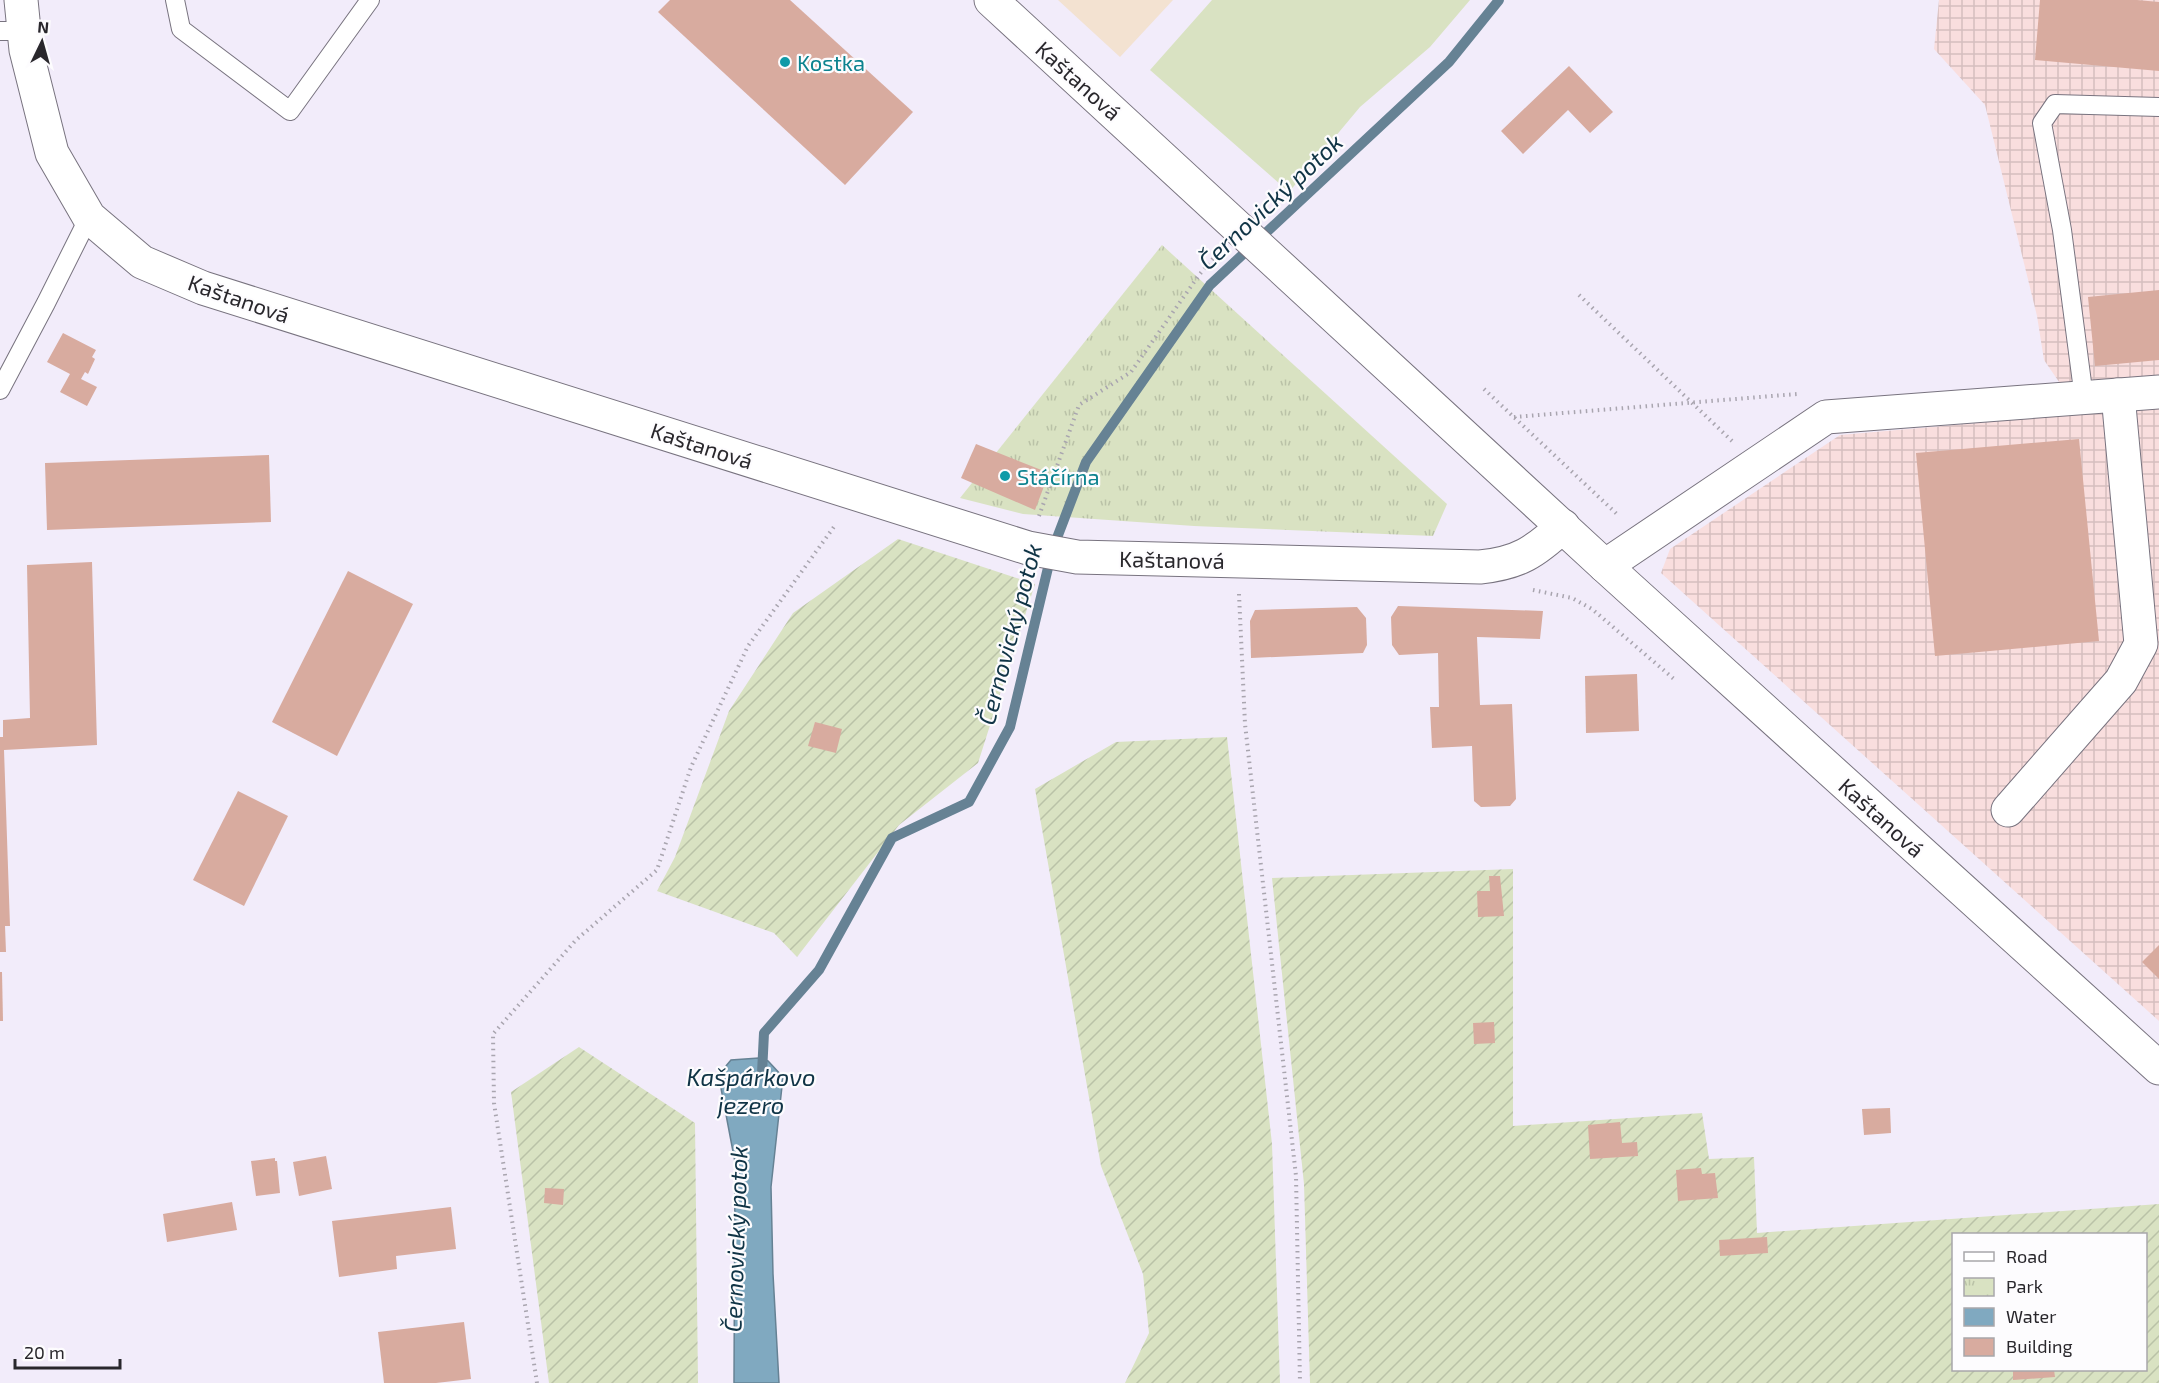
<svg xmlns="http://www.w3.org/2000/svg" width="2159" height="1383" font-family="'Exo 2',sans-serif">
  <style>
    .commercial { fill: #f3e2d1 }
    .industrial { fill: url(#industrial-grid) }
    .grass { fill: #d9e2c2 }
    .park { fill: url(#park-tufts) }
    .garden { fill: url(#garden-furrows); fill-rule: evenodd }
    .water { fill: #80a9c0; stroke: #668294; stroke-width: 1.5 }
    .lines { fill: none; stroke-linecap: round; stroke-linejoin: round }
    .stream { stroke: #668294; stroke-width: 10 }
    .building { fill: #d8ab9f }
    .service-casing { stroke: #78737f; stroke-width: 20 }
    .minor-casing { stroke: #78737f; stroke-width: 35 }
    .secondary-casing { stroke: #78737f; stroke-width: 35 }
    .path { stroke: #a9a5af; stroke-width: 4; stroke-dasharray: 1.5 4.5; stroke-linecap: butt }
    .service { stroke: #fff; stroke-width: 18 }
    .minor { stroke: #fff; stroke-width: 33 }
    .secondary { stroke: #fff; stroke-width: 33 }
    .culture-dot { fill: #0f9aa8; stroke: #fdfcfe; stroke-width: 2 }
    .labels { text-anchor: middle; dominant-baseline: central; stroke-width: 4.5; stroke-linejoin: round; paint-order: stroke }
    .culture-label { font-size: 22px; fill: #0d838f; stroke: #fdfcfe; text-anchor: start }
    .street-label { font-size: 22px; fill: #29272c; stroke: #fdfcfe }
    .water-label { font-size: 24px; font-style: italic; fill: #103446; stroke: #fdfcfe }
  </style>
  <defs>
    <pattern id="industrial-grid" width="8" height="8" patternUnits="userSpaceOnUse" patternTransform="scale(1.5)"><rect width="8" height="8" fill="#f9dede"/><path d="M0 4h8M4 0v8" fill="none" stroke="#d5bebf"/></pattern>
    <pattern id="park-tufts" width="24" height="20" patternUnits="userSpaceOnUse" patternTransform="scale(1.5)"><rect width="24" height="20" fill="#d9e2c2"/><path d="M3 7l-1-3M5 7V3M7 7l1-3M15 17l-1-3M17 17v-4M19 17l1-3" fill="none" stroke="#bac2a7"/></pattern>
    <pattern id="garden-furrows" width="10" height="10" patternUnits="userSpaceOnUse" patternTransform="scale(1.5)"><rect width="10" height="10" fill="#d9e2c2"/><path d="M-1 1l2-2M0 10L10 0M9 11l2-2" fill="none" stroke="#bac2a7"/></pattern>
  </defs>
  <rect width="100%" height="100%" fill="#f2ecfa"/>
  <polygon class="commercial" points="1058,0 1173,0 1120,57"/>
  <polygon class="industrial" points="1939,0 2159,0 2159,1021 1661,573 1670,549 1840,435 2081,414 2044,360 2037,316 1985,105 1934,49"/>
  <polygon class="grass" points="1212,0 1470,0 1430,47 1360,107 1289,192 1150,70"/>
  <polygon class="park" points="1162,245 1447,504 1433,536 1194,526 1023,514 960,498"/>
  <g class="garden">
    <polygon points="898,539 1035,584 978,763 899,825 797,957 774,933 657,891 675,857 729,711 793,613"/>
    <polygon points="1227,737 1272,1144 1280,1383 1125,1383 1149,1333 1143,1274 1101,1166 1035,789 1116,742"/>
    <path d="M1513,869V1126L1702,1113L1709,1159L1754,1157L1757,1233L2159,1204V1383H1310L1304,1184L1272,878ZM1954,1234H2146V1370H1954Z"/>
    <polygon points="579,1047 695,1123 698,1383 549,1383 511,1092"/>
  </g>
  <polygon class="water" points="759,1058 768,1061 783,1077 771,1187 773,1274 779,1383 734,1383 735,1162 720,1083 726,1066 731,1060"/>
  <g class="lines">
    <polyline class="stream" points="762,1073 764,1033 819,970 892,838 969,802 1010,727 1052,551 1086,462 1210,285 1449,62 1499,0"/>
  </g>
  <g class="building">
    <polygon points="670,0 790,0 913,112 845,185 658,12"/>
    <polygon points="2040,0 2137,0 2159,2 2159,71 2035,60"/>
    <polygon points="1569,66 1613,112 1590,133 1568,110 1523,154 1501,131"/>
    <polygon points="2159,290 2159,360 2095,366 2088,297"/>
    <polygon points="63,333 96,350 92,357 95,359 88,374 85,372 81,379 97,387 87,406 60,392 70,374 47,362"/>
    <polygon points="2079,439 2099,641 1935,656 1916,453"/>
    <polygon points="976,444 1049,473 1035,510 961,478"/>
    <polygon points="269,455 271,522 47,530 45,463"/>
    <polygon points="92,562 97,745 4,750 10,926 5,926 6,952 0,952 0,737 3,737 3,720 30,718 27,565"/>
    <polygon points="348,571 413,604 337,756 272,722"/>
    <polygon points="1398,606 1543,611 1540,639 1477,637 1480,705 1512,704 1516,799 1510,806 1481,807 1474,801 1472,746 1432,748 1430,707 1439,707 1438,653 1399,655 1392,645 1391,617"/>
    <polygon points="1357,607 1366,618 1367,645 1363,653 1251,658 1250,621 1255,610"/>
    <polygon points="1637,674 1639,731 1586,733 1585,676"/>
    <polygon points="815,722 842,729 836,753 808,746"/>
    <polygon points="238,791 288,816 244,906 193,880"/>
    <polygon points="1489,876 1500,876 1504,916 1478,917 1477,891 1490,891"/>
    <polygon points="2159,945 2159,979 2142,962"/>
    <polygon points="0,972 2,972 3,1021 0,1021"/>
    <polygon points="1494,1022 1495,1043 1474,1044 1473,1023"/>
    <polygon points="1890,1108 1891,1133 1864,1135 1862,1109"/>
    <polygon points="1620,1122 1622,1143 1637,1142 1638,1156 1590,1159 1588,1125"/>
    <polygon points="326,1156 332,1189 299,1196 293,1162"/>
    <polygon points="275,1158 275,1161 277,1161 280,1193 256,1196 251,1161"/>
    <polygon points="1701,1168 1702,1174 1715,1173 1718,1198 1678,1201 1676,1170"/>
    <polygon points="545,1188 564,1189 563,1205 544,1203"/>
    <polygon points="232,1202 237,1230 167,1242 163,1214"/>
    <polygon points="451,1207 456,1249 396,1256 397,1269 339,1277 332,1221"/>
    <polygon points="1767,1237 1768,1253 1720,1256 1719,1240"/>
    <polygon points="464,1322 471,1379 436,1383 384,1383 378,1332"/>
    <polygon points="2013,1370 2054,1370 2055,1377 2013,1380"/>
  </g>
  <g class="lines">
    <g class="service-casing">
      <g id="service">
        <polyline points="175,0 181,29 290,111 370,0"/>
        <polyline points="0,31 24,31"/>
        <polyline points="0,390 46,303 89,217"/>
        <polyline points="2084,398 2062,230 2042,123 2055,104 2159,107"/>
      </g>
    </g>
    <g class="minor-casing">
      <g id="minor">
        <path d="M21,0L26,50L52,153L89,217L142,262L203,288L1028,548L1077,557L1480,567C1519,563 1535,552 1563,526"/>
        <polyline points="1605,566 1826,417 2159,392"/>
        <polyline points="2008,810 2121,681 2141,644 2118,395"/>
      </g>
    </g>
    <g class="secondary-casing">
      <polyline id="secondary" points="991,0 1605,566 2159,1068"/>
    </g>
    <g class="path">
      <polyline points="1579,295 1732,441"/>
      <polyline points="1484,389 1619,516"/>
      <polyline points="1514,417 1797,394"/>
      <polyline points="1039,516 1079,405 1131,372 1199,275 1217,254"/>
      <polyline points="1533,590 1572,598 1592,609 1674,679"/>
      <polyline points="1239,594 1245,724 1296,1176 1300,1383"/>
      <polyline points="537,1383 494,1103 493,1034 576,940 657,870 691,767 748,646 836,524"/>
    </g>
    <use href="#service" class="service"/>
    <use href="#minor" class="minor"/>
    <use href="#secondary" class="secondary"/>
  </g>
  <g class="culture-dot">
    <circle cx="785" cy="62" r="6"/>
    <circle cx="1005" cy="476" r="6"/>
  </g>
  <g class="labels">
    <g class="culture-label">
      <text x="797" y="62">Kostka</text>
      <text x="1017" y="476">Stáčírna</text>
    </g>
    <g class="street-label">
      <text transform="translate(1079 80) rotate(42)">Kaštanová</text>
      <text transform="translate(239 298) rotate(19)">Kaštanová</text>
      <text transform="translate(702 445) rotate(18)">Kaštanová</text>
      <text transform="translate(1172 559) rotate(1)">Kaštanová</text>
      <text transform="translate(1882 817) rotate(42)">Kaštanová</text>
    </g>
    <g class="water-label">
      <text transform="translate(1270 201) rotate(-43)">Černovický potok</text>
      <text transform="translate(1009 634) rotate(-75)">Černovický potok</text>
      <text x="751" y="1076">Kašpárkovo<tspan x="751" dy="28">jezero</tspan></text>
      <text transform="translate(735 1239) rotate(-88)">Černovický potok</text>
    </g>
  </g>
  <rect x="1952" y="1233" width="195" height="138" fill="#fdfcfe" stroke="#a8a7aa" stroke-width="1.5"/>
  <rect x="1964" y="1252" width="30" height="9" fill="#ffffff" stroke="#a8a7aa" stroke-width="1.5"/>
  <text x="2006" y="1263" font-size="18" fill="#29272c">Road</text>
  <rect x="1964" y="1278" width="30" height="18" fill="url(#park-tufts)" stroke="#a8a7aa" stroke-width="1.5"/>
  <text x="2006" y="1293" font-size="18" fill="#29272c">Park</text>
  <rect x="1964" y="1308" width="30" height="18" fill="#80a9c0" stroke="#a8a7aa" stroke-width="1.5"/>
  <text x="2006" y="1323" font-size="18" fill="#29272c">Water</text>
  <rect x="1964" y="1338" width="30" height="18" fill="#d8ab9f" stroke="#a8a7aa" stroke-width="1.5"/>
  <text x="2006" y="1353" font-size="18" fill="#29272c">Building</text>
  <g transform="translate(42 42) rotate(5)" stroke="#fdfcfe" stroke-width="4.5" paint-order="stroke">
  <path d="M0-4.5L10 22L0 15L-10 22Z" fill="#29272c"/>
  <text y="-9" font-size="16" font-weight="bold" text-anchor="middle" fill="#29272c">N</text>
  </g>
  <path d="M15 1359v9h105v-9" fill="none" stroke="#29272c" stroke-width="3"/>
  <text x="24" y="1359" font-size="18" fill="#29272c" stroke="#fdfcfe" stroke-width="4.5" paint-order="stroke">20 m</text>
</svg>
